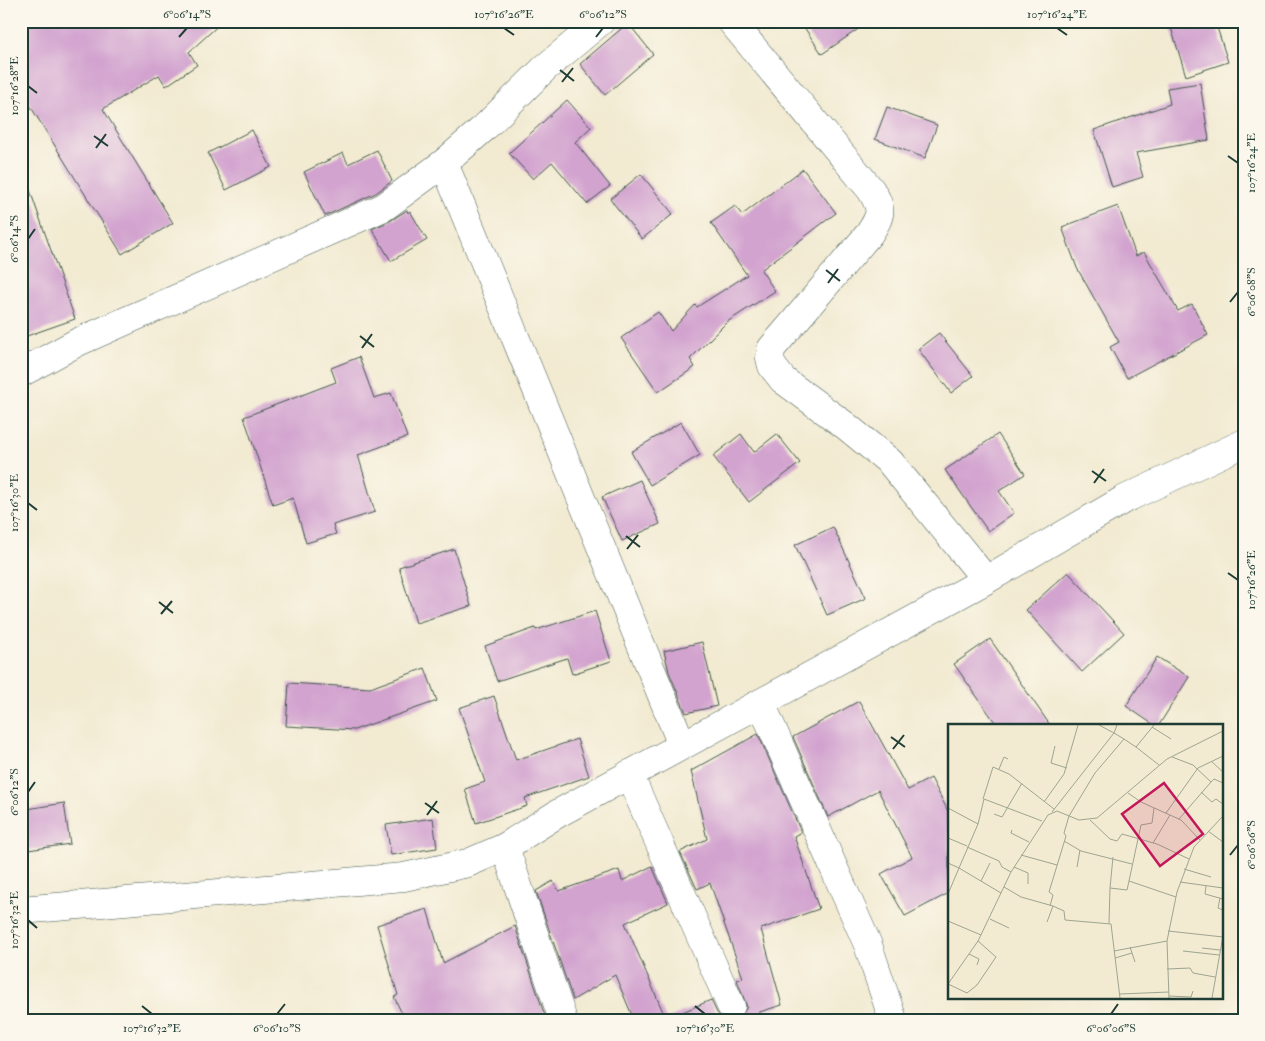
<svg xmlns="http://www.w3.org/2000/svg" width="1265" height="1041" font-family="'IM FELL Double Pica',serif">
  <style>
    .building { fill: #d2a3cf }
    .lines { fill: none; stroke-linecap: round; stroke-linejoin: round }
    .street-casing { stroke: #3f574c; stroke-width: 29 }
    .street { stroke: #fff; stroke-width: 28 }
    .ticks { fill: none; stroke: #1f3d34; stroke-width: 2 }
    .inset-road { fill: none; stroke: #9ea592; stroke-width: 1 }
    .view { fill: #c2185b; fill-opacity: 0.15; stroke: #c2185b; stroke-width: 2.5 }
    .inset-edge { fill: none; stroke: #1f3d34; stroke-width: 2.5 }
    .neatline { fill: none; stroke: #1f3d34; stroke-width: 2 }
    .ticks-label { font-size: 12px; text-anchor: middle; fill: #1f3d34 }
  </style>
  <rect width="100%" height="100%" fill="#fbf7ec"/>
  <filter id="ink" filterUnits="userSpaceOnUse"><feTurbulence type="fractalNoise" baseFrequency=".02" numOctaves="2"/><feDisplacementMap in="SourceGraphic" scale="10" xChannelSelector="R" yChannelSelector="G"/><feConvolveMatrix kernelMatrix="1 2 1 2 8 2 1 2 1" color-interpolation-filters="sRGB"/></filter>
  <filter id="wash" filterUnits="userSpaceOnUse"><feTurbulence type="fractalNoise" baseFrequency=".0096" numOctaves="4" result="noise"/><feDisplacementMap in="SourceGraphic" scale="20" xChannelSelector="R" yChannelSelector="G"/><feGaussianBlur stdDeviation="1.12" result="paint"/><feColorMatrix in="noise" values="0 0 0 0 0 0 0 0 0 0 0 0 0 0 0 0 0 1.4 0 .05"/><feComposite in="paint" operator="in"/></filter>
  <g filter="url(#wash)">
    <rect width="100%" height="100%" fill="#f2ead1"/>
    <g id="blocks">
      <g class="building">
        <polygon points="21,21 223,21 189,52 197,65 166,86 159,75 103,109 173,223 122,254 21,91"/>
        <polygon points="800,21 870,21 822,54"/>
        <polygon points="1169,21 1215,21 1228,62 1186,76"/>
        <polygon points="628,23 653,54 605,95 580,64"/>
        <polygon points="1200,83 1209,140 1136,153 1143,177 1112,187 1094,130 1170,104 1167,88"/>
        <polygon points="567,100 591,127 575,142 610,186 587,204 552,162 533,179 509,153"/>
        <polygon points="887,107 937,125 925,158 875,139"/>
        <polygon points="252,130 271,167 226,190 208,153"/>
        <polygon points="377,150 392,181 376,193 325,216 304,172 343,153 348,164"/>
        <polygon points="803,169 836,213 761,270 775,291 727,322 690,359 695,367 658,392 621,338 658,312 671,331 695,305 697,307 747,275 711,223 735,206 742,215"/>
        <polygon points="641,174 673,214 642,239 610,199"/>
        <polygon points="21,179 26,179 75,319 21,338"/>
        <polygon points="1118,206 1136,256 1144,252 1178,311 1192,304 1208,335 1127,378 1110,347 1119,342 1077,268 1062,227"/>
        <polygon points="407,210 408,213 410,211 427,240 391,261 372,229 390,221"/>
        <polygon points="939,333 973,376 951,393 918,349"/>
        <polygon points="359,357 374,398 391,393 407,437 358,455 375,512 333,525 336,534 306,543 293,498 273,505 244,417 336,382 331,368"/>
        <polygon points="681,422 700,455 650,485 631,452"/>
        <polygon points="741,434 754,452 777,434 800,463 749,502 713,456"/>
        <polygon points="998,434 1025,474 999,491 1014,513 988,531 945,470"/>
        <polygon points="640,480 660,524 622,541 602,497"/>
        <polygon points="833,527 866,598 827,615 795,545"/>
        <polygon points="454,549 471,606 416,623 399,567"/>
        <polygon points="1068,572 1124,633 1082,672 1026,610"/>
        <polygon points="595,611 611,661 572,674 567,658 497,681 485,646 535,628 536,630"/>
        <polygon points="990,639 1050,725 997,725 954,664"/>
        <polygon points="702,642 717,706 686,713 669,672 664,651"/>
        <polygon points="1157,657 1189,677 1159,725 1154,725 1126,706"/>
        <polygon points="425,668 437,701 354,730 286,726 289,683 370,688"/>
        <polygon points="494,696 516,760 577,739 589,776 525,798 527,806 476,823 465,789 485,782 459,708"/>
        <polygon points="859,701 908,790 931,778 949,813 949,893 905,916 881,874 912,857 878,790 828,817 793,737"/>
        <polygon points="758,734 801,832 794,836 819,909 761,929 782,1005 740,1018 747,1007 737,980 743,978 710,883 697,889 680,852 707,839 691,771"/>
        <polygon points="64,803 70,844 21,851 21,810"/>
        <polygon points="433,818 437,848 391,855 386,825"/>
        <polygon points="652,866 668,903 625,923 666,1019 711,1000 717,1013 725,1020 634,1020 615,975 573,1000 536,891 553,881 559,891 619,870 622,881"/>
        <polygon points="427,909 443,963 515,926 545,1016 539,1020 405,1020 394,997 398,995 377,925"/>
      </g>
    </g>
  </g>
  <g filter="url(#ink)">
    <use href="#blocks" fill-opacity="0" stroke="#3f574c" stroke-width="1"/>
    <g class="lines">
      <g class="street-casing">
        <g id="street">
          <path d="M731,21L871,190C883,210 882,214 869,234L771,349L770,358L772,366L783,380L846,426L890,462L986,580"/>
          <polyline points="444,163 682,745"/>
          <polyline points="21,373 78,342 384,207 444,163 484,128 545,68 601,21"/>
          <polyline points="761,703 868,945 893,1020"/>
          <polyline points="629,774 731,1006"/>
          <polyline points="505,847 563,1020"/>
          <polyline points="21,910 404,877 468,863 505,847 557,814 986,580 1123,500 1244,443"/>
        </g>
      </g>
      <use href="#street" class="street"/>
    </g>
  </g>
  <path class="ticks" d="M504,28L514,35M1057,28L1067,35M179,37L187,28M596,37L603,28M560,70L574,81M562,82L573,68M28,86L37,93M94,136L108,146M96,148L106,134M1228,156L1238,163M28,239L35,229M826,270L840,281M828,283L838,269M1230,302L1238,292M360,336L374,347M362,348L372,334M1092,471L1106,481M1094,483L1104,469M28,503L37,510M626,536L640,547M627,549L638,535M1228,573L1238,580M159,602L173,613M161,614L172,601M891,737L905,747M893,749L904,735M28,792L35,782M425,803L439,813M427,815L437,801M1230,855L1238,845M28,920L37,928M142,1006L152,1014M695,1006L705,1014M277,1014L285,1004M1111,1014L1118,1004"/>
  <g transform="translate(948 724)">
    <rect width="275" height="275" fill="#f2ead1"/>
    <path class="inset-road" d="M204,3L223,15M176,15L188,23L206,1M107,22L103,39L119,44M188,23L211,41M224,33L245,41L263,58L266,55L275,59M263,37L275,48M51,45L56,33L60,35M253,68L264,78L268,75L275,80M180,69L193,78L233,96L252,116M35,75L45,43L61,50L106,85M96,78L116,50L130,1M0,84L30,100M206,84L204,99L193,101L181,157L228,173M104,88L166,9L151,1M218,89L250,44L275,32M46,90L54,93L74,59M121,92L147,49L176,15L166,9L169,1M231,95L263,58M142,96L162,115L169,117L174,110L209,120L241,135M64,106L63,109L81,118M260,107L275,118M0,114L19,122M116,117L133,127L184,140M205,119L222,91M19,123L51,137L54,143L63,148M73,131L109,141M0,139L11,144L0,170M66,143L80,149V160M129,143L132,126M236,145L263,153M33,157L42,139M232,158L275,164M258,162L257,170L275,175M56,163L73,173L105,182L99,198M162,164L165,133M53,169L11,144L30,100L36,75L94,97M272,174L270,184L275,186M102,182L105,171L101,168L118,112L116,109L121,92M105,182L116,187L117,196L163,200L172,274M42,195L61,204M0,197L33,211M161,199L162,164L179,166L181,157M220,207L275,213M182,223L187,238M254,224L272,226M166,227L219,217M235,227L271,231M21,230L31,235L29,241M167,234L184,229M219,245L242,244L245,249L267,253M0,260L30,217L63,148L100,91L109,87L131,96L149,94L219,35L275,7M0,260L19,269L29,261L48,233L30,217M172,270L221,268M221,272L243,273L245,267M221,274L219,217L229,168L246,123L275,92M264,274L275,212"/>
    <path class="view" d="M216,59L255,110L212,142L174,90Z"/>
    <rect width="275" height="275" class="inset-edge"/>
  </g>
  <rect width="1265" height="1041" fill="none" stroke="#fbf7ec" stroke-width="55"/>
  <rect x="28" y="28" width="1210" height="986" class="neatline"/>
  <g class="ticks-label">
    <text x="187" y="18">6°06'14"S</text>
    <text x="504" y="18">107°16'26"E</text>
    <text x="603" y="18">6°06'12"S</text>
    <text x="1057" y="18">107°16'24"E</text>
    <text transform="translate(14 86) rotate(-90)" y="4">107°16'28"E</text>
    <text transform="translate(1251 163) rotate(-90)" y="4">107°16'24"E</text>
    <text transform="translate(14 239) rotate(-90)" y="4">6°06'14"S</text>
    <text transform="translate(1251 292) rotate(-90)" y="4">6°06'08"S</text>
    <text transform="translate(14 503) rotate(-90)" y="4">107°16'30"E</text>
    <text transform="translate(1251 580) rotate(-90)" y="4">107°16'26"E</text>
    <text transform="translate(14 792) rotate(-90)" y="4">6°06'12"S</text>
    <text transform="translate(1251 845) rotate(-90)" y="4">6°06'06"S</text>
    <text transform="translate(14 920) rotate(-90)" y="4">107°16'32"E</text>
    <text x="152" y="1032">107°16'32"E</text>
    <text x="277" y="1032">6°06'10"S</text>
    <text x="705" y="1032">107°16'30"E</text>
    <text x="1111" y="1032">6°06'06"S</text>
  </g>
</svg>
